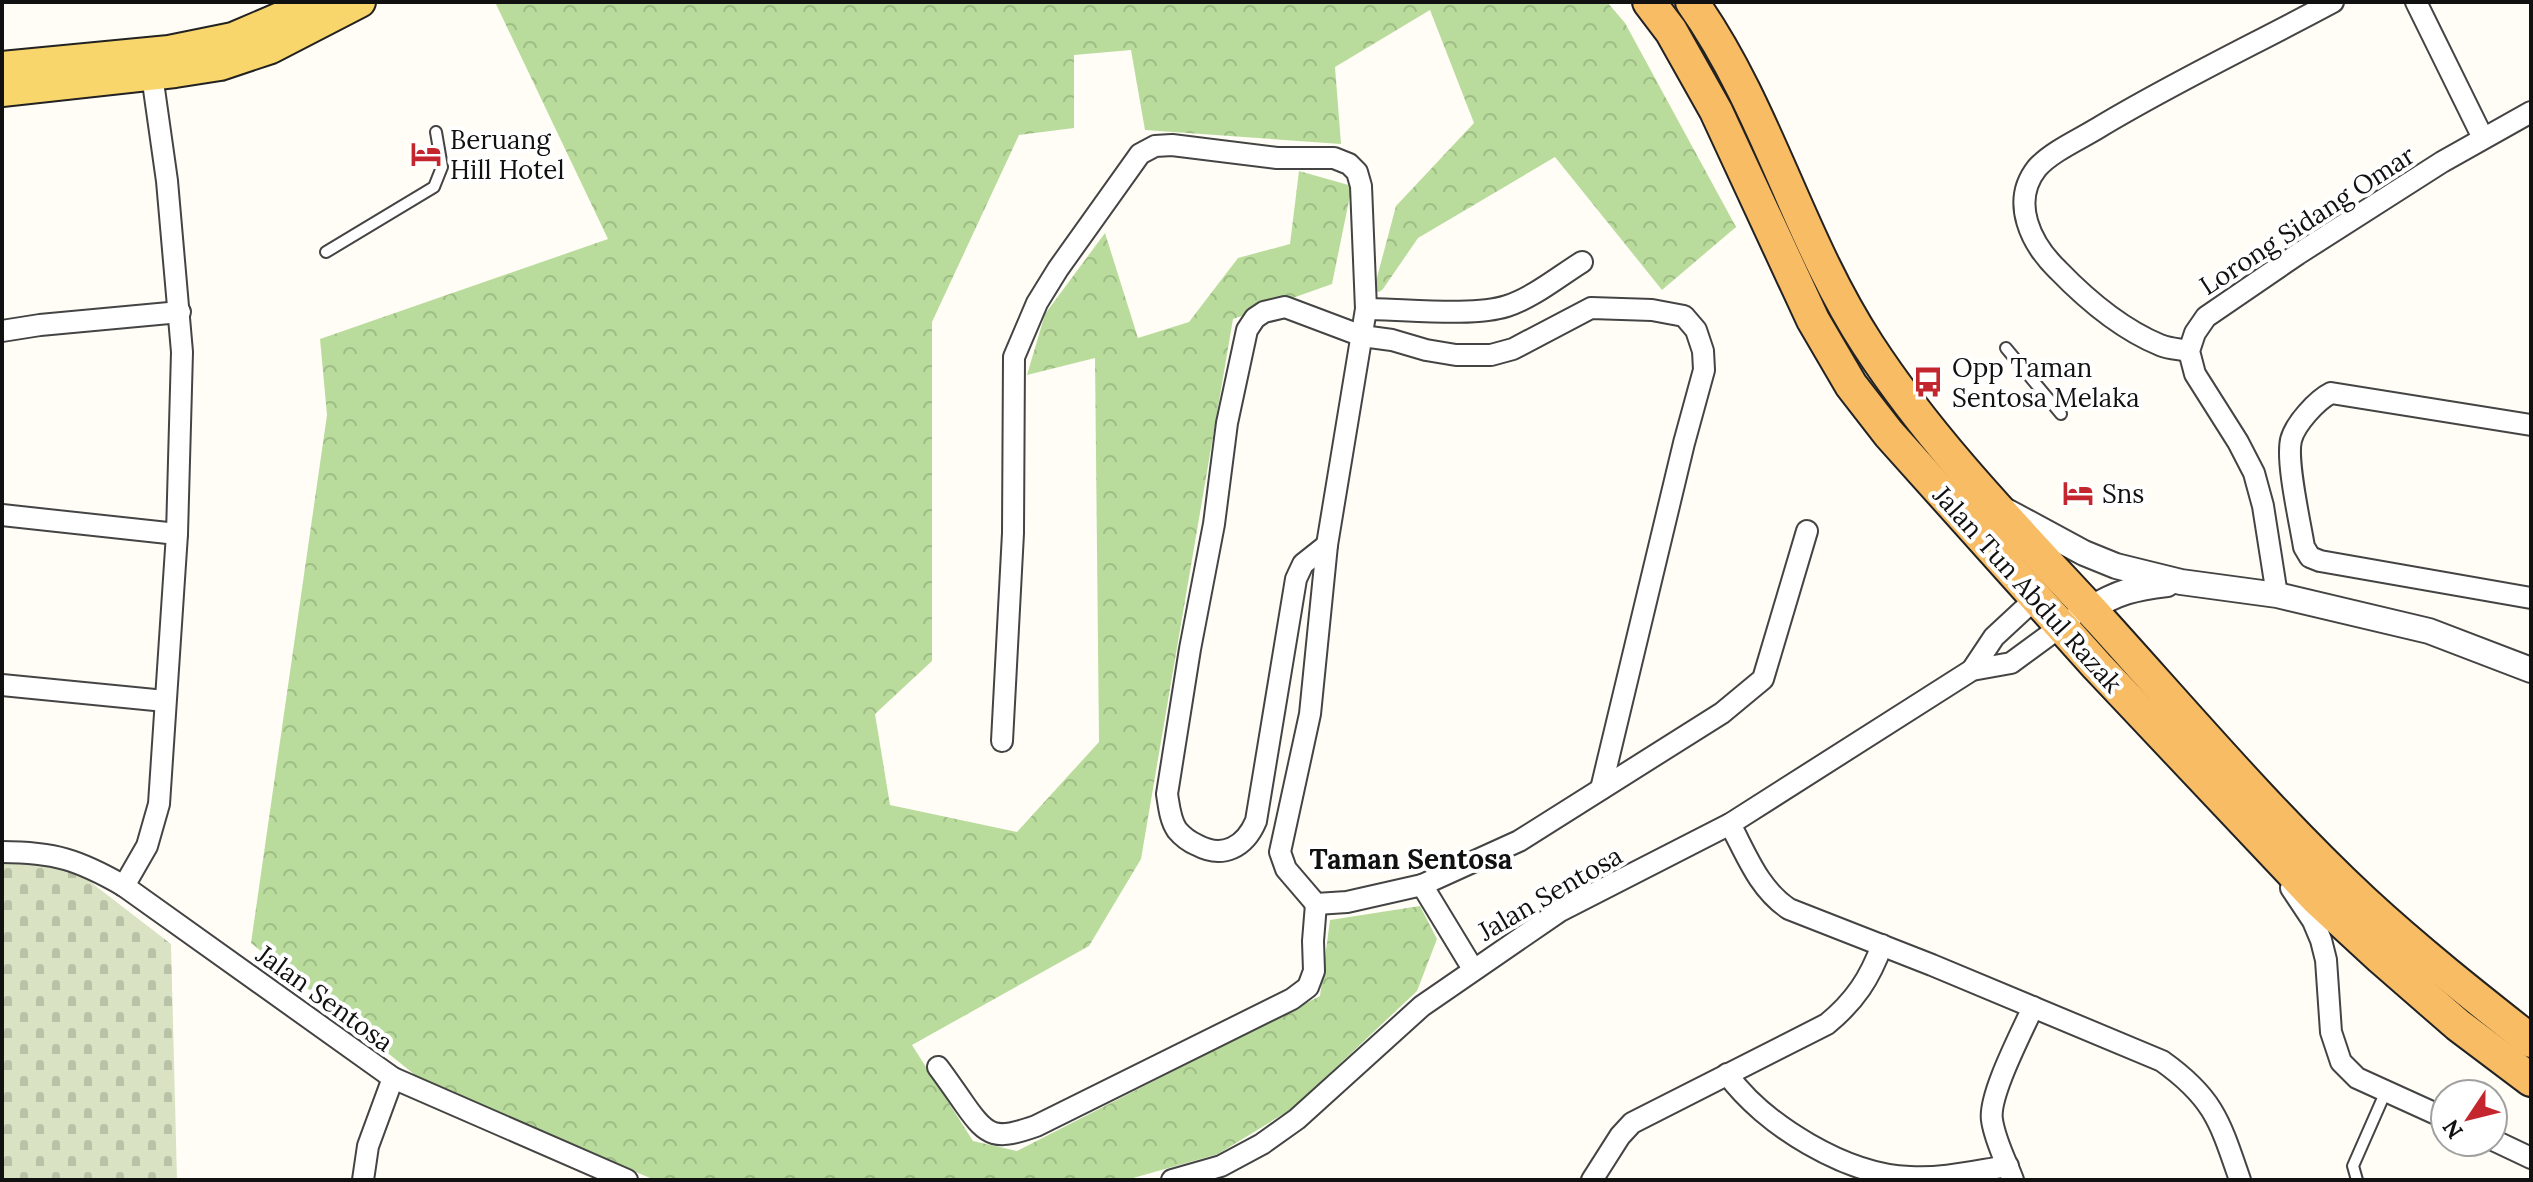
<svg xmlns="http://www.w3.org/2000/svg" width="2533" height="1182" font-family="Lora,serif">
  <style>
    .forest { fill: url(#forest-crowns) }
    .cemetery { fill: url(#cemetery-stones) }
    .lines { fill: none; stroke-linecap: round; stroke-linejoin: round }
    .service-casing { stroke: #444; stroke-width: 14 }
    .minor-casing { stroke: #444; stroke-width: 24 }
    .tertiary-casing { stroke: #444; stroke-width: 28 }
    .primary-casing { stroke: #222; stroke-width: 34 }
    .trunk-casing { stroke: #222; stroke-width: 36 }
    .service { stroke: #fff; stroke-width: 10 }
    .minor { stroke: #fff; stroke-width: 20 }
    .tertiary { stroke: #fff; stroke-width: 24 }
    .primary { stroke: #f9d66b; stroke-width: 30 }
    .trunk { stroke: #f7bc64; stroke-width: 32 }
    .labels { text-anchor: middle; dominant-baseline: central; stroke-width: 8; stroke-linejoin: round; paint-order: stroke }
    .poi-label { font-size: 26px; fill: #111; stroke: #fff; text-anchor: start }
    .street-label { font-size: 26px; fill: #111; stroke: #fff }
    .neighbourhood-label { font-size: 28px; font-weight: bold; fill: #111; stroke: #fff }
  </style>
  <defs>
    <pattern id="forest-crowns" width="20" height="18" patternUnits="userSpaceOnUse" patternTransform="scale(2)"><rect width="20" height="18" fill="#b9dc9c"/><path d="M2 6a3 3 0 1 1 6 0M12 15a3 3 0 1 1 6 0" fill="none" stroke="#9ebc85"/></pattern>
    <pattern id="cemetery-stones" width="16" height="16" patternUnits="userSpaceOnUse" patternTransform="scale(2)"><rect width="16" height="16" fill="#d9e3c4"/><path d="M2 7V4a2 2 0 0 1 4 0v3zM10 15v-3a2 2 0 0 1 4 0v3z" fill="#b9c2a7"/></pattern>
  </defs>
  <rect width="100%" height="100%" fill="#fffdf5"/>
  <polygon class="forest" points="495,2 1607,2 1625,23 1736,227 1662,290 1555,157 1418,238 1383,289 1379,292 1375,291 1375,285 1396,206 1474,123 1430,10 1335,67 1341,144 1145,130 1131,50 1074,55 1074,128 1019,135 932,322 932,661 875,714 890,805 1017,832 1099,742 1095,358 1027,375 1045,314 1105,233 1138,338 1189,322 1238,258 1290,244 1299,171 1352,186 1332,284 1233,319 1141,859 1089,946 912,1045 973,1141 1017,1151 1320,996 1330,920 1420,906 1437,939 1417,991 1293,1108 1218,1154 1126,1180 655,1180 430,1087 251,943 327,415 320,339 608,239"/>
  <polygon class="cemetery" points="32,856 84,877 171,944 177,1180 2,1180 2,860"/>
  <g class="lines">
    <g class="service-casing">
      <g id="service">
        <polyline points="326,252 434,187 442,167 436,132"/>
        <polyline points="2006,348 2061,414"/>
        <polyline points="2357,1180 2353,1166 2386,1091"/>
      </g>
    </g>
    <g class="minor-casing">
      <g id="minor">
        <polyline points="2416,2 2483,138"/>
        <path d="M1366,309C1404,309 1473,317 1507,306C1534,297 1558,277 1582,262"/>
        <polyline points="2,331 40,325 180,312"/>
        <path d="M2189,351C2180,349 2169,349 2160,345C2121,329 2087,300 2058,270C2031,244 2010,202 2037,168C2051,152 2080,139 2098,128C2174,82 2255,44 2333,2"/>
        <path d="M2531,425L2331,393C2317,400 2295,424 2291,440C2286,462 2300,522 2304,547L2310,557L2320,561L2531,598"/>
        <polyline points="2,515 177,534"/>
        <path d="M1327,545L1303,564L1296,579L1256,821C1245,847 1223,859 1197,845C1190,842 1182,836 1177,830C1170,820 1169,806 1167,794L1190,649L1214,524L1227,423L1247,330L1255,318L1264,312L1285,307L1362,336L1392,340L1426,350L1456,355H1491L1513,349L1591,308L1652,310L1684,316L1696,330L1703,351L1704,370L1684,443L1601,789"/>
        <polyline points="2277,595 2263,506 2254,473 2238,442 2195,374 2189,351 2195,333 2206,317 2298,254 2442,162 2531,112"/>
        <polyline points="1972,670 1994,637 2036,598"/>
        <polyline points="2,685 165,701"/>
        <polyline points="1002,741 1013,533 1014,357 1037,303 1058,269 1140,154 1155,146 1172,145 1277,158 1334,158 1349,164 1357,172 1361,186 1366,309 1327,545 1310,714 1280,852 1286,869 1316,904 1347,902 1422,885 1519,841 1722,713 1763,679 1807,531"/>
        <path d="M1730,824C1747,856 1759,889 1789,909L1932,965L2162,1061C2214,1098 2220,1122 2240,1180"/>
        <path d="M2,852C54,852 79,860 124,886L393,1078L627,1180"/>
        <polyline points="1422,885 1473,969"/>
        <polyline points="124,886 147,846 159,804 177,534 182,352 167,181 152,75"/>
        <polyline points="2291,888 2313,921 2321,940 2326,960 2331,1032 2341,1062 2357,1078 2445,1118"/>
        <path d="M938,1067C947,1079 956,1092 965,1105C988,1138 996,1140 1036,1126L1292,999L1308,987L1314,971L1313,941L1316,904"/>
        <path d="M1727,1074C1764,1125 1846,1175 1910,1177C1943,1179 1975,1171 2008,1166"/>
        <polyline points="2493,1140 2531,1158"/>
        <polyline points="363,1180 368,1146 393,1078"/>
        <polyline points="1172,1180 1221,1166 1262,1144 1297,1119 1422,1006 1560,911 1730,824 1972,670 2011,663 2071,619"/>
        <path d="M1592,1180L1620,1136L1632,1123L1827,1024C1855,1001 1870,978 1882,945"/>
        <path d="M2013,1180C2006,1161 1995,1141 1992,1120C1988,1096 2022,1032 2033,1007"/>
      </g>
    </g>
    <g class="tertiary-casing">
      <g id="tertiary">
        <polyline points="2008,512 2084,553 2116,566 2181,582 2277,595 2429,631 2531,670"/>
        <path d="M2090,609C2118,592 2134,588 2167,584"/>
      </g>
    </g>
    <g class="primary-casing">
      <g id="primary">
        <polyline points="2,67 169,51 233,38 317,2"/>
        <polyline points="2,91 175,72 220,65 271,48 360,2"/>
      </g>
    </g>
    <g class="trunk-casing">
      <g id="trunk">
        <polyline points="1649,2 1671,31 1716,111 1813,320 1851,385 1889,434 2097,666 2317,899 2381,958 2458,1025 2531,1080"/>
        <path d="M1692,2C1767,108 1798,238 1868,345C1933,445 2020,533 2100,620C2186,715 2270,814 2364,902C2417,951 2474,996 2531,1041"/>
      </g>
    </g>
    <use href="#service" class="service"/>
    <use href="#minor" class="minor"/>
    <use href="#tertiary" class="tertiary"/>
    <use href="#primary" class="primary"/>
    <use href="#trunk" class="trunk"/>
  </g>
  <defs>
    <g id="hotel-bare" transform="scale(2.4)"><path d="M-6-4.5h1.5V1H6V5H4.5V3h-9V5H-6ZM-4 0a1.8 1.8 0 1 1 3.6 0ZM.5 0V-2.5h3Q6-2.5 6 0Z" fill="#c4262e" stroke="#fff" stroke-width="2.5" paint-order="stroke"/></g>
    <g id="bus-bare" transform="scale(2.4)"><path d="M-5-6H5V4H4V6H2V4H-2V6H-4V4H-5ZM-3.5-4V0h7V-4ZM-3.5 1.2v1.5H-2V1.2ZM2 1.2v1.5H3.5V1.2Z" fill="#c4262e" stroke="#fff" stroke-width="2.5" paint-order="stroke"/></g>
  </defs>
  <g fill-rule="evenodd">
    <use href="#hotel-bare" x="426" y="154"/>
    <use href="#bus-bare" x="1928" y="382"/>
    <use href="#hotel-bare" x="2078" y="493"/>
  </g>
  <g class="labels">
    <g class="poi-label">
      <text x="450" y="139">Beruang<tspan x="450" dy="30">Hill Hotel</tspan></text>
      <text x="1952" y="367">Opp Taman<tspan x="1952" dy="30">Sentosa Melaka</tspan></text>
      <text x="2102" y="493">Sns</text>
    </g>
    <g class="street-label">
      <text transform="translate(2307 220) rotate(-33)">Lorong Sidang Omar</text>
      <text transform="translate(2028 589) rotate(48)">Jalan Tun Abdul Razak</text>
      <text transform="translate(1550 893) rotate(-30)">Jalan Sentosa</text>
      <text transform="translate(325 998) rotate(36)">Jalan Sentosa</text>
    </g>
    <g class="neighbourhood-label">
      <text x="1411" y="859">Taman Sentosa</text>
    </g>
  </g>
  <rect width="2533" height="1182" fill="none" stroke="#111111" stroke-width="8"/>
  <g transform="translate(2469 1118) rotate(235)"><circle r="38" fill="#ffffff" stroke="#a0a0a0" stroke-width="2"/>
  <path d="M0-6L14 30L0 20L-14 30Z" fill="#c4262e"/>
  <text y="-12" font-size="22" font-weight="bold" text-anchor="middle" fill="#111111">N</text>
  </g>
</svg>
